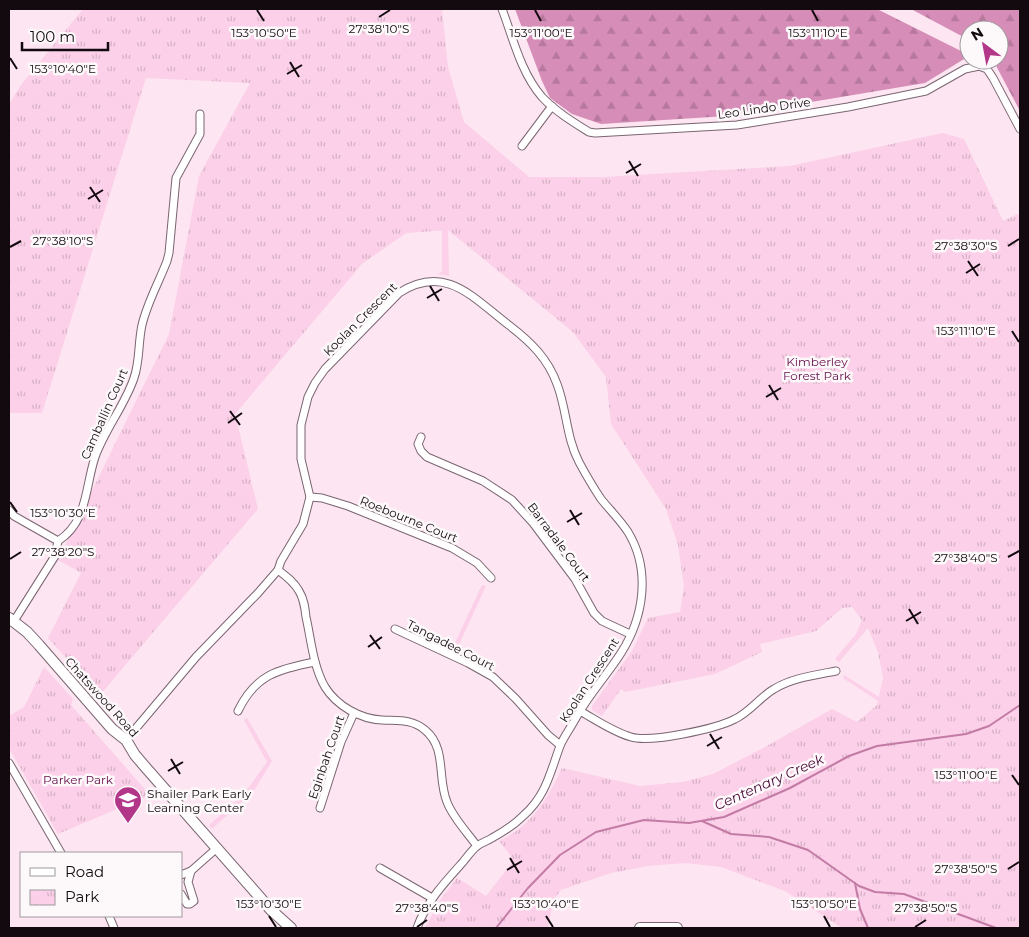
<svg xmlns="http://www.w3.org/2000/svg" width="1029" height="937" font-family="Montserrat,sans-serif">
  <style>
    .green { fill: #fbd0e8 }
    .forest { fill: url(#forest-firs) }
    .park { fill: url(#park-tufts) }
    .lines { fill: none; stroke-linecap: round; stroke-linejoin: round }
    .stream { stroke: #c37ba6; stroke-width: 2 }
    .street-casing { stroke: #7a6571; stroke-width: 9 }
    .secondary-casing { stroke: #7a6571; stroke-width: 12 }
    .street { stroke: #fff; stroke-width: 7 }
    .secondary { stroke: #fff; stroke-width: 10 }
    .ticks { fill: none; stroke: #120a0f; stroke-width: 2 }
    .labels { text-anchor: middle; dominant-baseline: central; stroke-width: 5; stroke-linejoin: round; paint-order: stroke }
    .street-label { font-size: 12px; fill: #120a0f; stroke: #fdf9fb }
    .park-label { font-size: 12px; fill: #650e4b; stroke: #fdf9fb }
    .poi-label { font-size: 12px; fill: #120a0f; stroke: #fdf9fb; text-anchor: start }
    .water-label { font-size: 14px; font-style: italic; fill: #4a0937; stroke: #fdf9fb }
    .ticks-label { font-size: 12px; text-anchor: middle; fill: #120a0f; stroke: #fdf9fb; stroke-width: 5; stroke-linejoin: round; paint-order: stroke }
  </style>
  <defs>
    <pattern id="forest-firs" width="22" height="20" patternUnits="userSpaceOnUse" patternTransform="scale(1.25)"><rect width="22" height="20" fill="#d68db8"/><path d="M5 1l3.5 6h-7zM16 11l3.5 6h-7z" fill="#b7789d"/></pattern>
    <pattern id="park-tufts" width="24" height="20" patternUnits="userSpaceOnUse" patternTransform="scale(1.25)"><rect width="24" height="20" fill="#fbd0e8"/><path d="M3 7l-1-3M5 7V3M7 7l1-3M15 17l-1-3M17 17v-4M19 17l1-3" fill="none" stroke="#d6b1c6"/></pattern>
  </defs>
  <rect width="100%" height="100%" fill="#fde5f2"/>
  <g class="green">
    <polygon points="442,230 448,230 449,276 438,274 442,271"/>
    <polygon points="482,585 486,586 457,649 453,647"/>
    <polygon points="862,620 868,628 839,662 835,659 856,634"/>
    <polygon points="844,675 879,697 878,701 843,678"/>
    <polygon points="247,718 272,761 249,799 247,797 212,829 209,825 244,794 267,762 244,720"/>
  </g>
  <g class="forest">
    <polygon points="515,9 877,9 969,55 969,56 925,83 727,116 601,124 572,114 550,98 542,81"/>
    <polygon points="911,9 1020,9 1020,111 993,60 999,60 999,30 969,30 969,40"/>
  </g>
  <g class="park">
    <path d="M83,9H442L448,67L464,122L529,177H604L790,166L943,133L964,139L1003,221L1020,213V928H842L785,891L721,867L686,863L648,866L611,873L561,890L553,901L548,928H425L439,902L457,878L486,896L511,864V856L499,841C531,827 548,798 562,768L640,786L683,782L713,774L765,747L832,709L857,722L877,705L883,678L878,652L868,628L852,607L842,608L816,631L760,644L762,652L715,674L625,692L621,689L602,716L592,710V706L632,651L648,618L680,612L684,586L678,545L666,509L611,424L606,377L573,332L448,230L406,233L362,264L235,414L258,509L100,695L48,638L81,573L58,560L169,334L199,176L250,83L146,78L42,413H9V104L21,85Z"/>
    <polygon points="44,667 73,699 71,705 150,795 58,834 9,748 9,716 24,707"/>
  </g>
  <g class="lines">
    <g class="stream">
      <polyline points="702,821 731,834 769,837 808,850 859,886 875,892 904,894 996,928"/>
      <polyline points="855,883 860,909 868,928"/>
      <polyline points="496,928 528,888 560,855 596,832 644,820 689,823 724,817 790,788 849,756 877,746 966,734 989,726 1020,705"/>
    </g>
    <g class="street-casing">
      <g id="street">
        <path d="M502,9C513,38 521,73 542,97C555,111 573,122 589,132L595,133L737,125L848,107L926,91L965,69L979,66L987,69L993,78L1020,129"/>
        <polyline points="522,146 552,106"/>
        <polyline points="421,437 418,444 421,451 427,457 483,481 512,500 533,523 575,579 594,613 602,621 630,634"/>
        <polyline points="310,497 322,498 348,506 452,548 477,563 491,578"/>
        <polyline points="9,510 14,516 58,541"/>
        <path d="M278,570C286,576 294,582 299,591C304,599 305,608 306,617C311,639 313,666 325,687C337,706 360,719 382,720C399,721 412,719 425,730C447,748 437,778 447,802C453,818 467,832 477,846"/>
        <path d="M14,621L55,556L58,541C88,522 85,487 95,457C105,429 125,405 134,378C140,361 138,343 142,325C147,303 159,282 167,261L169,253L176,178L200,134V114"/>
        <polyline points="395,629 468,663 493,677 516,699 548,735 560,745"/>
        <path d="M238,711C255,675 278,669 315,662"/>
        <path d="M580,711C596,720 613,732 631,737C650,743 716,729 735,719C750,712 760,697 774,689C792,678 815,675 836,671"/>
        <path d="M126,740L196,657L258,593L278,570L281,561L303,524L310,497L301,459V425L308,397L315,383L325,369L399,293C446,263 473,298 510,326C531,342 548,359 557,384C567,410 566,437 579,462C586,475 593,487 601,499C610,510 620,520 628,532C651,570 644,617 621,653C607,675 590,693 577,716C572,726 564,736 560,746C550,773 546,796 523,816C514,825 503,832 492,838C487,841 481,843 477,846C472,850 467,857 463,862C445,882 426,902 417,928"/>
        <polyline points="9,763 61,853"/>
        <polyline points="320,808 341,742 354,713"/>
        <polyline points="380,868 432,898"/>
        <polyline points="181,875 191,871 217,848"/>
        <polyline points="181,894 187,904 190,904 194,901 188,882 191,871"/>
        <polyline points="109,916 114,928"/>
      </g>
    </g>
    <g class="secondary-casing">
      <g id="secondary">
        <polyline points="9,618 27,632 39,645 112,729 126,740 135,755 147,769 271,910 291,928"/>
        <polyline points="640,928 677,928"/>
      </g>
    </g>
    <use href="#street" class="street"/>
    <use href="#secondary" class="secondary"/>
  </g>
  <path class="ticks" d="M257,10L264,21M535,10L541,21M812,10L818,21M379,17L390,10M10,58L17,69M290,62L299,77M287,74L302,65M629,161L638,176M626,173L641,164M90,187L100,202M88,199L103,190M1008,246L1019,239M10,247L21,241M968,261L978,276M966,273L980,264M430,286L439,301M427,298L442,289M1012,331L1019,342M769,385L778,400M766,397L781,388M230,411L240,425M228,423L242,413M10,502L17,512M570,510L579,525M567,522L582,513M1008,557L1019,551M10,559L21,552M909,609L918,624M906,621L921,612M370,635L380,649M368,647L382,637M710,734L719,749M707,746L722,737M171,759L180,774M168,771L183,762M1012,775L1019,785M510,858L519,873M1008,869L1019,862M507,870L522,861M269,916L276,927M546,916L553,927M824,916L830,927M417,927L427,920M915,927L926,920"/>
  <defs>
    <g id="school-pin" transform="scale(1.4375)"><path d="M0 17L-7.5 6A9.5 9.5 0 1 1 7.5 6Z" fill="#b23789" stroke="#fdf9fb"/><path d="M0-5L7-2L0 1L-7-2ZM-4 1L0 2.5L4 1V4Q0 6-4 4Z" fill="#fff"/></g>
  </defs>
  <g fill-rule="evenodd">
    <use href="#school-pin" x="128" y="800"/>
  </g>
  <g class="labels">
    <g class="street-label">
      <text transform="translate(764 108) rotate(-8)">Leo Lindo Drive</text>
      <text transform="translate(360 319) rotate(-45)">Koolan Crescent</text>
      <text transform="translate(104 414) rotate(-66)">Camballin Court</text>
      <text transform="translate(409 519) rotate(22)">Roebourne Court</text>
      <text transform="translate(559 542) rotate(53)">Barradale Court</text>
      <text transform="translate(451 645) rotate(27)">Tangadee Court</text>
      <text transform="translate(589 680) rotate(-57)">Koolan Crescent</text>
      <text transform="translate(102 697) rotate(48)">Chatswood Road</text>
      <text transform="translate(326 757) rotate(-71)">Eginbah Court</text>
    </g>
    <g class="park-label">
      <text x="817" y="361">Kimberley<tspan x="817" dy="14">Forest Park</tspan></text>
      <text x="78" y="779">Parker Park</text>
    </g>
    <g class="poi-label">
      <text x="147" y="793">Shailer Park Early<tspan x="147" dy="14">Learning Center</tspan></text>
    </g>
    <g class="water-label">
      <text transform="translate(769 782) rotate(-24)">Centenary Creek</text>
    </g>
  </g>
  <g class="ticks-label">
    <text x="379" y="33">27°38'10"S</text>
    <text x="264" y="37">153°10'50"E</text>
    <text x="818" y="37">153°11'10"E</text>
    <text x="541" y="37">153°11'00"E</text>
    <text x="63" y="73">153°10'40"E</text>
    <text x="63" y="245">27°38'10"S</text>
    <text x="966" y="250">27°38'30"S</text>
    <text x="966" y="335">153°11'10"E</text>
    <text x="63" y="517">153°10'30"E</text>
    <text x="63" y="556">27°38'20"S</text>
    <text x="966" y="562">27°38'40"S</text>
    <text x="966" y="779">153°11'00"E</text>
    <text x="966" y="873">27°38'50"S</text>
    <text x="269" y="908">153°10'30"E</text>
    <text x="546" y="908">153°10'40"E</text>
    <text x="824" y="908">153°10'50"E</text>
    <text x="427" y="912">27°38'40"S</text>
    <text x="926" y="912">27°38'50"S</text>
  </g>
  <rect width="1029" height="937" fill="none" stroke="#120a0f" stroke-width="20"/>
  <rect x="20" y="852" width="162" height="65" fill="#fdf9fb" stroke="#9f999d"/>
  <rect x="30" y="868" width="25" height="8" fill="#ffffff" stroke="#9f999d"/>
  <text x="65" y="877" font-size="15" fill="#120a0f">Road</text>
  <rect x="30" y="890" width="25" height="15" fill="url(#park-tufts)" stroke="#9f999d"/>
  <text x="65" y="902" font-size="15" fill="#120a0f">Park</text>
  <g transform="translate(984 45) rotate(328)"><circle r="24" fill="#fdf9fb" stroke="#9f999d"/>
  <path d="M0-4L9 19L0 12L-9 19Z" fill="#b23789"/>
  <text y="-8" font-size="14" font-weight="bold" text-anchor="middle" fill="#120a0f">N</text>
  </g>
  <path d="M22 42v8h86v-8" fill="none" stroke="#120a0f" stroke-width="2.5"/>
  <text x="30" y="42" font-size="15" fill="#120a0f" stroke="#fdf9fb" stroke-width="4" paint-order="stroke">100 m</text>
</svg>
